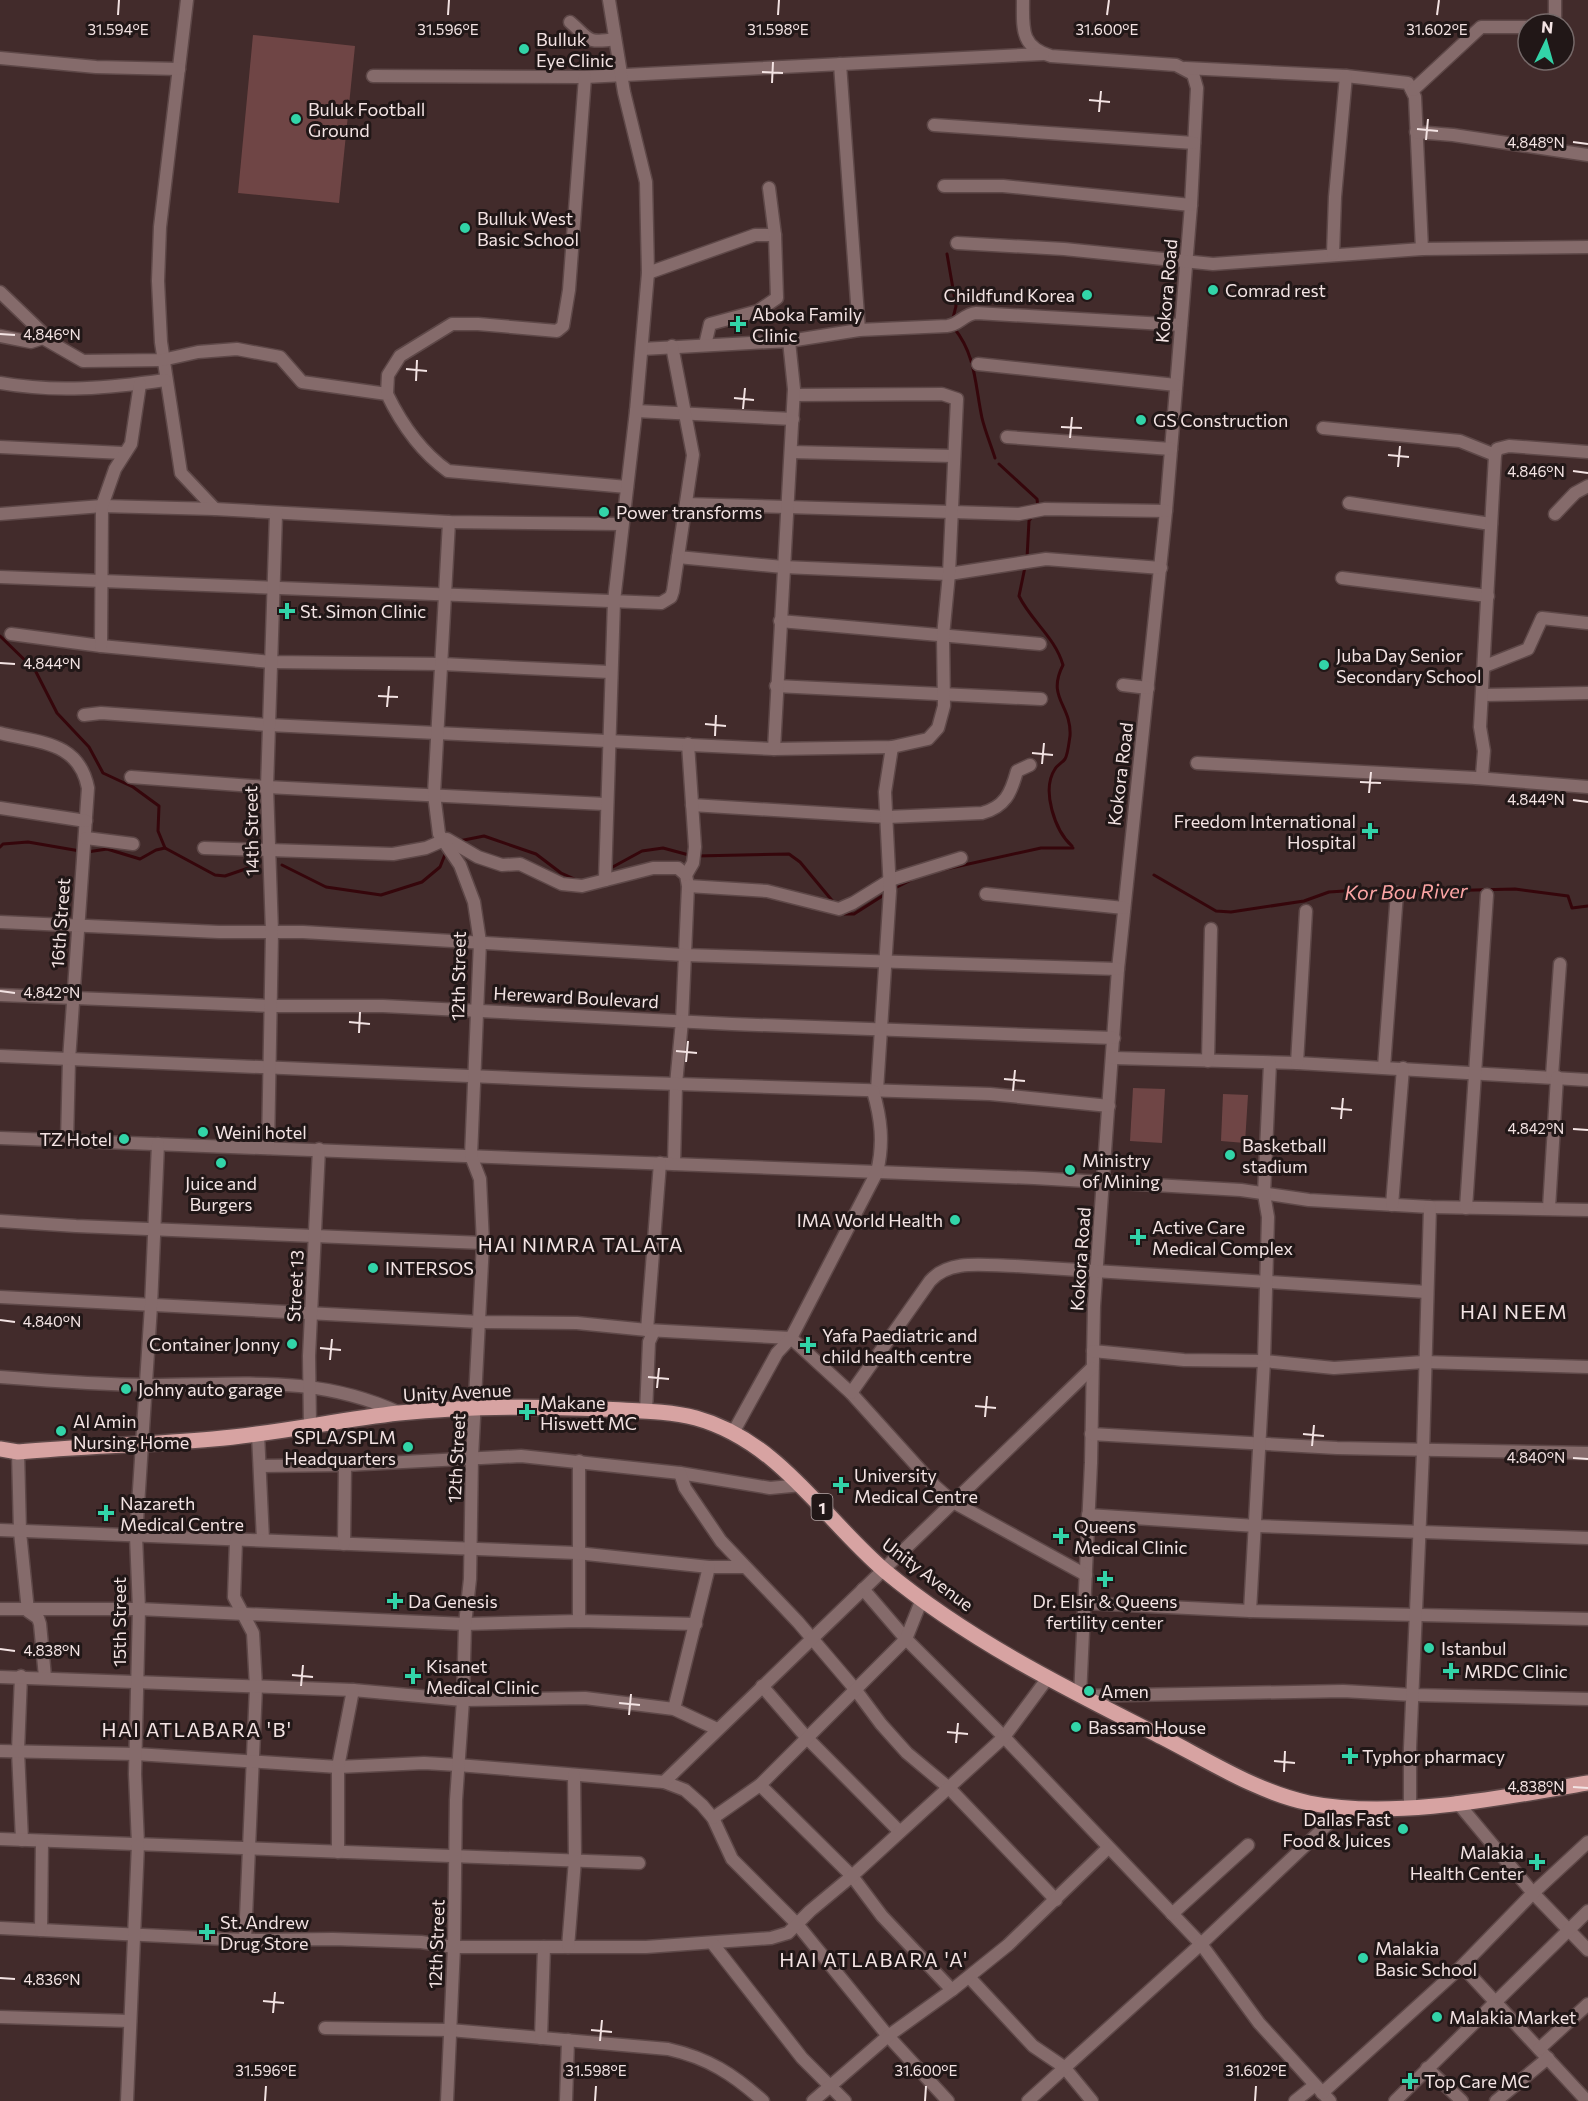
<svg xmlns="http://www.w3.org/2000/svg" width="1588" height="2101" font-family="Commissioner,sans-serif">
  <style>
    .green { fill: #6f4545 }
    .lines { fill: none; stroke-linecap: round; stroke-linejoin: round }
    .stream { stroke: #35060b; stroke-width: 3 }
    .minor-casing { stroke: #5e4848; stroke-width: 15 }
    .major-casing { stroke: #5e4848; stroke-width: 18 }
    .minor { stroke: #856b6b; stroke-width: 12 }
    .major { stroke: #d7a3a2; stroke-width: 15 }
    .ticks { fill: none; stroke: #f3e3e3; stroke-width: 2 }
    .poi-dot { fill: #32d4a8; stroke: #211717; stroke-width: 2 }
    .labels { text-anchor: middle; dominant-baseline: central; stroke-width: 6; stroke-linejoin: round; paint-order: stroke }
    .shield { fill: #211717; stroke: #b4a6a6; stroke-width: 1.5 }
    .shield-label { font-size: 16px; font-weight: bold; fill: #f3e3e3 }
    .poi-label { font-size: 18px; fill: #f3e3e3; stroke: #211717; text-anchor: start }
    .street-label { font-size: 18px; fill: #f3e3e3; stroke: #211717 }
    .water-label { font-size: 20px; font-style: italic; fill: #fca5a5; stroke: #211717 }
    .neighbourhood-label { font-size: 20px; letter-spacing: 1.5px; fill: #f3e3e3; stroke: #211717 }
    .ticks-label { font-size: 15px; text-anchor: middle; fill: #f3e3e3; stroke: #211717; stroke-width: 6; stroke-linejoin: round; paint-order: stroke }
  </style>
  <rect width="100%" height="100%" fill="#422b2b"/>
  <g class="green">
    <polygon points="253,35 355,46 339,203 238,193"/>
    <polygon points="1133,1088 1165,1089 1162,1143 1130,1141"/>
    <polygon points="1223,1094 1248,1095 1245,1143 1221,1141"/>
  </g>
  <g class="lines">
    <g class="stream">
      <polyline points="947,254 956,306 952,322"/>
      <path d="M954,328C976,355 975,385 982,418C985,431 991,445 995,458"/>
      <polyline points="999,464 1037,499 1038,507"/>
      <polyline points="1027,558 1029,521 1033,515"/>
      <path d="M1025,567L1019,596C1031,621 1055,637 1063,665C1046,698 1072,705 1070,736C1069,742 1068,754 1065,759C1062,763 1057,765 1055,769C1041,790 1055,831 1072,846"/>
      <polyline points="0,636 35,670 57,713 89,747 103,773 133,787 159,806 158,831 165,848 215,875 225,876 257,865"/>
      <polyline points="459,841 484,836 536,854 561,873 579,881"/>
      <polyline points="0,847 3,844 28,842 80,851"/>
      <polyline points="87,852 107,849 140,859 156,850 165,848"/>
      <polyline points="696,856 789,854 800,862 835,904"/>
      <polyline points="282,865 326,887 381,895 422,882 440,867 446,852"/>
      <polyline points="609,869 642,851 663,848 689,855"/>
      <polyline points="937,871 1041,848 1073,848"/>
      <polyline points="1154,875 1216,911 1231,912 1304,901 1329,892 1391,888 1435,891 1515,889 1568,896 1572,908 1588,906"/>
      <polyline points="893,889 911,880"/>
      <polyline points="841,911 845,914 854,914 887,893"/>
    </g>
    <g class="minor-casing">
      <g id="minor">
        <polyline points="187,0 160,227 158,281 161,342 181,473 215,509"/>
        <path d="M1023,0C1023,28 1020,47 1051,56L1176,65L1193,74L1197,88L1191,205L1166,511L1118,969L1094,1306L1091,1463L1080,1696L1343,1691L1413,1695L1588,1699"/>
        <path d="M570,22C589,38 585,44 615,39"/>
        <polyline points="1549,24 1555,16 1555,0"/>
        <polyline points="0,58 96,67 179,69"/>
        <polyline points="840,64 859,330"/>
        <polyline points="1185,68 1346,76 1408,83 1415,97 1422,249"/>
        <polyline points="373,76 585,77 1043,54"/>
        <polyline points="1413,90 1481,27 1528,27"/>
        <polyline points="934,125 1194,143"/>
        <polyline points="1416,132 1453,135 1588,155"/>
        <polyline points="944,186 1003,186 1191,205"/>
        <polyline points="957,243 1064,249 1213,264 1422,249 1588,247"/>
        <polyline points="1333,254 1335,197 1346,76"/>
        <polyline points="648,273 755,235 775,235"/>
        <polyline points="0,292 51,341"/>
        <path d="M0,336L31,342L43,338L83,361L162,360L198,352L237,349L280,357L302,382L387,394C401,423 421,452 448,471L627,487"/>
        <polyline points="705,345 710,324 758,311 777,298 775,235 769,188"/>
        <path d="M642,349L789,341L859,330L947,326C959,325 964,314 976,313L1181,325"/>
        <polyline points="978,364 1176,385"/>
        <path d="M0,383C56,393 110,388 165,380"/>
        <polyline points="387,394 388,375 400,356 452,324 478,324 557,331 563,326 569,290 585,77"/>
        <polyline points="636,411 793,419"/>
        <polyline points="1323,428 1460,441 1495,455"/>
        <polyline points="1007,437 1171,449"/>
        <polyline points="0,447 123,453"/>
        <polyline points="791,452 954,456"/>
        <polyline points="1349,503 1491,524"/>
        <polyline points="686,504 1019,514 1045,509 1166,511"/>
        <polyline points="0,514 102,506 215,509 449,522 621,524"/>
        <polyline points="1555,514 1575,493 1588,486"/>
        <polyline points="678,557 783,567 949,574 1046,559 1161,568"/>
        <polyline points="0,577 661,603 671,597 673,591 693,455 672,346"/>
        <polyline points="1342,578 1488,596"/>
        <polyline points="780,621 1040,644"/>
        <polyline points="11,634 101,646 271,662 442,664 610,672"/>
        <polyline points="101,646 102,506 115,469 131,444 140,384"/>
        <polyline points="1485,666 1528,649 1542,618 1587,623"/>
        <polyline points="1123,685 1148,688"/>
        <polyline points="776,686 1041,699"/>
        <polyline points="1483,695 1588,693"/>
        <polyline points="84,715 101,713 269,725 774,749 892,747 928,739 938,728 944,706 943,636 949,574 957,399 942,394 794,395"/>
        <path d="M0,733C39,743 79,741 88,788L69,1060L67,1141"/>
        <polyline points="774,749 794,389 789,341"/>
        <polyline points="1197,763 1476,778 1482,775 1484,751 1480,727 1495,455 1497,449 1509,446 1588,452"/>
        <polyline points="131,777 267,787 605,804"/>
        <polyline points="1476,778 1588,787"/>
        <path d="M692,805L887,817L982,813C1005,807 1011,793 1017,771L1030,765"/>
        <polyline points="0,808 86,821"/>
        <polyline points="86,838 133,844"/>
        <polyline points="447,839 478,857 502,865 520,864 562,884 582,886 653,868 678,868 686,875 688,886 682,1021 676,1084 674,1164"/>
        <polyline points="204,848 393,854 426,848 442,841"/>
        <polyline points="686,875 693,863 695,847 688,744"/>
        <polyline points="605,880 614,601 636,411 648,273 646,182 624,92 609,0"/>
        <polyline points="688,886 767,891 839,909 853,903 890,880 961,858"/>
        <polyline points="986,894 1124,908"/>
        <polyline points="0,922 219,932 303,932 684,955 1118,969"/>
        <polyline points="0,995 272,1006 383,1006 732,1024 1114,1038"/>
        <polyline points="0,1056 585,1081 990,1094 1109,1106"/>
        <polyline points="1113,1058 1297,1063 1588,1080"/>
        <polyline points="1208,1061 1211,929"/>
        <polyline points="1297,1063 1306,911"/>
        <polyline points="1384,1067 1397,893"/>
        <polyline points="1552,1076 1560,964"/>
        <polyline points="877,1090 890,891 885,792 892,747"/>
        <polyline points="0,1138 1034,1178 1241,1190 1309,1200 1430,1207 1588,1210"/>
        <polyline points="268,1148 272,932 267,787 276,514"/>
        <polyline points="1392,1205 1403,1068"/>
        <polyline points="1466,1208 1487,895"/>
        <polyline points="1549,1208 1557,1077"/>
        <polyline points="0,1221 76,1226 483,1243"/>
        <polyline points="0,1297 480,1322 577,1323 647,1330 791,1338 851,1393 935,1486 953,1502 1086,1575"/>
        <polyline points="647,1330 660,1163"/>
        <polyline points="1093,1351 1184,1360 1264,1361 1334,1368 1424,1362 1588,1367"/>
        <path d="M0,1377C50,1381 100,1385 150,1385C240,1385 316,1374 400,1413"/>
        <path d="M851,1393L930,1281C950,1258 987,1266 1015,1266L1427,1292"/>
        <polyline points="646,1412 649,1342 654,1331"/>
        <polyline points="310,1425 309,1356 319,1149"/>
        <path d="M734,1431L777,1353L791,1338L877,1172C884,1143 881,1118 873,1091"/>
        <polyline points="258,1434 263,1540"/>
        <polyline points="1091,1434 1337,1448 1588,1453"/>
        <polyline points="18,1452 20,1532 28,1611 38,1618 40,1624 45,1677"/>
        <polyline points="579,1461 579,1621"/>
        <polyline points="260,1466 345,1465 521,1456 680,1473 770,1488 802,1485"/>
        <polyline points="680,1473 685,1488 721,1541 798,1622 855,1689 881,1724 907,1753 949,1788 1056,1900"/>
        <polyline points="1088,1515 1256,1526 1588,1538"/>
        <polyline points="0,1530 577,1553 709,1567 744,1567"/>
        <polyline points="236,1541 234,1597 253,1633 256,1687 245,1940"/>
        <polyline points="344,1544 345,1465"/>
        <polyline points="863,1589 906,1639 1004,1737 1201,1944 1259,2023 1330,2101"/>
        <polyline points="1085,1603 1250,1611 1588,1619"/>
        <polyline points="0,1609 139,1609 465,1624 579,1621 696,1624"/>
        <polyline points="1250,1611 1264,1361 1268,1217 1264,1194 1270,1063"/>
        <polyline points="21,1676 18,1751 22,1840"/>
        <polyline points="0,1677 353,1690 463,1700 585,1698 674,1709 717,1729"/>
        <polyline points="762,1686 807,1738 899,1831"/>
        <polyline points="674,1709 709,1567"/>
        <polyline points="0,1751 136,1754 338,1767 424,1763 458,1765 664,1782 685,1790 702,1805 713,1818 732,1859 797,1924 888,2036 948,2101"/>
        <polyline points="664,1782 1092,1368"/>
        <polyline points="760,1785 852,1876 882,1916 952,1990"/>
        <polyline points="1457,1802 1533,1893 1588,1950"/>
        <polyline points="1410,1808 1410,1748 1423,1451 1430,1207"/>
        <polyline points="713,1818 760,1785 906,1639 922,1599"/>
        <polyline points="0,1839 639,1863"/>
        <polyline points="338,1852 338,1767 353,1690"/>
        <polyline points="1172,1914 1248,1845"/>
        <polyline points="0,1928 245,1940 333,1939 421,1942 454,1947 646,1947 771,1938 788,1933 810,1911 852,1876 1004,1737 1047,1679"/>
        <polyline points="41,1930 42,1841"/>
        <polyline points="713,1944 802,2058 845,2101"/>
        <polyline points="568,1947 575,1860 574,1775"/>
        <polyline points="1462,1966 1587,2101"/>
        <polyline points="969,1977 1033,2046 1064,2067 1092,2101"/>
        <polyline points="0,2017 130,2021"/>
        <path d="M325,2028L450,2030L668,2049C708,2058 733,2074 763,2101"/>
        <polyline points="541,2038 544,1947"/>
        <polyline points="1539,2049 1588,2004"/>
        <polyline points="1427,2068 1462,2101"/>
        <polyline points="1322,2093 1462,1966 1533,1893 1588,1842"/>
        <polyline points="127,2101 138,1844 135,1774 139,1609 136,1536 151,1306 158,1144"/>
        <polyline points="447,2101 454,1947 456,1800 463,1700 465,1624 470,1579 472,1457 483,1243 480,1179 471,1156 480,942 474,902 460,865 439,834 434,794 449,522"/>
        <polyline points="566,2101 568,2040"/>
        <polyline points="813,2101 888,2036 952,1990 1008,1945 1108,1848"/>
        <polyline points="1028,2101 1201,1944 1346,1807"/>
        <polyline points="1295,2101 1315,2085"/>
        <polyline points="1395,2101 1588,1911"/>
        <polyline points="1496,2101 1548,2058"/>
      </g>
    </g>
    <g class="major-casing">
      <path id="major" d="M0,1449L18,1452C83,1446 148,1445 213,1439C275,1434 337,1420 399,1413C466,1406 535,1406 603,1409C633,1411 666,1410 696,1418C779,1441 823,1518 885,1571C968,1640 1067,1689 1162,1737C1209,1761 1257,1792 1309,1803C1393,1820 1504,1797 1588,1783"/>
    </g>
    <use href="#minor" class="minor"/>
    <use href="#major" class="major"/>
  </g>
  <path class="ticks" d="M118,15L119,0M448,15L449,0M778,15L779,0M1107,15L1109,0M1437,15L1439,0M762,72L783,73M772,83L773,62M1089,100L1110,102M1099,112L1101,91M1417,129L1438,131M1426,140L1428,119M1573,142L1588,144M0,334L15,335M406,369L427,371M416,381L417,360M734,398L754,400M743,409L745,388M1061,427L1082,428M1070,438L1072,417M1388,455L1409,457M1398,467L1400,446M1573,471L1588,473M0,663L15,664M378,696L398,697M387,707L389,686M705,724L726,726M715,736L716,715M1032,753L1053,755M1042,764L1044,743M1360,782L1381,783M1369,793L1371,772M1573,800L1588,802M0,991L15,993M349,1022L370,1024M359,1033L360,1012M676,1051L697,1053M686,1062L688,1041M1004,1079L1025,1081M1013,1091L1015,1070M1331,1108L1352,1110M1341,1119L1343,1098M1573,1129L1588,1130M0,1320L15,1322M320,1348L341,1350M330,1360L332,1339M648,1377L669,1379M657,1388L659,1368M975,1406L996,1408M985,1417L987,1396M1303,1434L1324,1436M1312,1446L1314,1425M1573,1458L1588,1459M0,1649L15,1651M292,1675L313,1677M301,1686L303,1665M619,1703L640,1705M629,1715L631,1694M947,1732L968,1734M956,1743L958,1723M1274,1761L1295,1763M1284,1772L1285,1751M1573,1787L1588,1788M0,1978L15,1979M263,2001L284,2003M273,2013L275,1992M591,2030L612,2032M600,2041L602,2020M265,2101L266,2086M595,2101L596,2086M925,2101L926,2086M1255,2101L1256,2086"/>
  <g class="poi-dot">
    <circle cx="524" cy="49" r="6"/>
    <circle cx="296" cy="119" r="6"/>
    <circle cx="465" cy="228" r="6"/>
    <circle cx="1213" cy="290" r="6"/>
    <circle cx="1087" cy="295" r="6"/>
    <path d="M735 315h6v6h6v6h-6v6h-6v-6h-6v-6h6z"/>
    <circle cx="1141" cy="420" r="6"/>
    <circle cx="604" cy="512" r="6"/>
    <path d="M284 602h6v6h6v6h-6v6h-6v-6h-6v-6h6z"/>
    <circle cx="1324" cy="665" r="6"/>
    <path d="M1367 822h6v6h6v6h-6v6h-6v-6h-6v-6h6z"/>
    <circle cx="203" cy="1132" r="6"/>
    <circle cx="124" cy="1139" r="6"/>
    <circle cx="1230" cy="1155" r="6"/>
    <circle cx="221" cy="1163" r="6"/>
    <circle cx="1070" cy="1170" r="6"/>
    <circle cx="955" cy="1220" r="6"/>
    <path d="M1135 1228h6v6h6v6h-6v6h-6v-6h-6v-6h6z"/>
    <circle cx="373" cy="1268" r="6"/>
    <circle cx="292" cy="1344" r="6"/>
    <path d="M805 1336h6v6h6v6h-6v6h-6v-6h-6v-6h6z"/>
    <circle cx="126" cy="1389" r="6"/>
    <path d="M524 1403h6v6h6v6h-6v6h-6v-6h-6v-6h6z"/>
    <circle cx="61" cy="1431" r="6"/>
    <circle cx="408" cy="1447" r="6"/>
    <path d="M838 1476h6v6h6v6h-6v6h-6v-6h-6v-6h6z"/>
    <path d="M103 1504h6v6h6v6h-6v6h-6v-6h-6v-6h6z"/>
    <path d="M1058 1527h6v6h6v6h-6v6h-6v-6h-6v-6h6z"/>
    <path d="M1102 1570h6v6h6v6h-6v6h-6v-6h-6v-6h6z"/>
    <path d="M392 1592h6v6h6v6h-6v6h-6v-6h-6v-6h6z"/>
    <circle cx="1429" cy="1648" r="6"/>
    <path d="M1448 1662h6v6h6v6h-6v6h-6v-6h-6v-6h6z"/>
    <path d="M410 1667h6v6h6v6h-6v6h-6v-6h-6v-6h6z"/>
    <circle cx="1089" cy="1691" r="6"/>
    <circle cx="1076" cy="1727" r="6"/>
    <path d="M1347 1747h6v6h6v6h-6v6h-6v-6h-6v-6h6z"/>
    <circle cx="1403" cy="1829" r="6"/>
    <path d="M1534 1853h6v6h6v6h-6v6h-6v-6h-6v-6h6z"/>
    <path d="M204 1923h6v6h6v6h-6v6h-6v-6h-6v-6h6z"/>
    <circle cx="1363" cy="1958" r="6"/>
    <circle cx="1437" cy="2017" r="6"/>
    <path d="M1407 2072h6v6h6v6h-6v6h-6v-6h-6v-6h6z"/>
  </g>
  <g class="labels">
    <rect class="shield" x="811.5" y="1494" width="21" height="26" rx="4.5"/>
    <g class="shield-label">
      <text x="822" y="1507">1</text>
    </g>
    <g class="poi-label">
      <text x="536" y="39">Bulluk<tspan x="536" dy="21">Eye Clinic</tspan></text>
      <text x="308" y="109">Buluk Football<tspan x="308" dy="21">Ground</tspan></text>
      <text x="477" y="218">Bulluk West<tspan x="477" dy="21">Basic School</tspan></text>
      <text x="1225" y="290">Comrad rest</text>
      <text x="1075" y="295" text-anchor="end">Childfund Korea</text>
      <text x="752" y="314">Aboka Family<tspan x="752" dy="21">Clinic</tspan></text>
      <text x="1153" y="420">GS Construction</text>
      <text x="616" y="512">Power transforms</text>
      <text x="300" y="611">St. Simon Clinic</text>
      <text x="1336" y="655">Juba Day Senior<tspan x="1336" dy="21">Secondary School</tspan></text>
      <text x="1356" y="821" text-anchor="end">Freedom International<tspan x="1356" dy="21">Hospital</tspan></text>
      <text x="215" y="1132">Weini hotel</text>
      <text x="112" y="1139" text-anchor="end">TZ Hotel</text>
      <text x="1242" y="1145">Basketball<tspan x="1242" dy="21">stadium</tspan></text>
      <text x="1082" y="1160">Ministry<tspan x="1082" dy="21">of Mining</tspan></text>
      <text x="221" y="1183" text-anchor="middle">Juice and<tspan x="221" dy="21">Burgers</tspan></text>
      <text x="943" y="1220" text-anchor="end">IMA World Health</text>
      <text x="1152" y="1227">Active Care<tspan x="1152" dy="21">Medical Complex</tspan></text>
      <text x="385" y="1268">INTERSOS</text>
      <text x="822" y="1335">Yafa Paediatric and<tspan x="822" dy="21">child health centre</tspan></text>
      <text x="280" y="1344" text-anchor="end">Container Jonny</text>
      <text x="138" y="1389">Johny auto garage</text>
      <text x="540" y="1402">Makane<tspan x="540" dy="21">Hiswett MC</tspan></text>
      <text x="73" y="1421">Al Amin<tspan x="73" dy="21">Nursing Home</tspan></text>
      <text x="396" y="1437" text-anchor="end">SPLA/SPLM<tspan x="396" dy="21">Headquarters</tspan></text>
      <text x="854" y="1475">University<tspan x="854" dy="21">Medical Centre</tspan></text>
      <text x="120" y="1503">Nazareth<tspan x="120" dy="21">Medical Centre</tspan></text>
      <text x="1074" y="1526">Queens<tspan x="1074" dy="21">Medical Clinic</tspan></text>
      <text x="408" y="1601">Da Genesis</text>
      <text x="1105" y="1601" text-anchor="middle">Dr. Elsir &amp; Queens<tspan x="1105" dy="21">fertility center</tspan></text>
      <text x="1441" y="1648">Istanbul</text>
      <text x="426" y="1666">Kisanet<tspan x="426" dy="21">Medical Clinic</tspan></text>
      <text x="1464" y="1671">MRDC Clinic</text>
      <text x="1101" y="1691">Amen</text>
      <text x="1088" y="1727">Bassam House</text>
      <text x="1362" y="1756">Typhor pharmacy</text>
      <text x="1391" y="1819" text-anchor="end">Dallas Fast<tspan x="1391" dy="21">Food &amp; Juices</tspan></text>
      <text x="1524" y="1852" text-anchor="end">Malakia<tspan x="1524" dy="21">Health Center</tspan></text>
      <text x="220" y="1922">St. Andrew<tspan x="220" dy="21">Drug Store</tspan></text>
      <text x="1375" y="1948">Malakia<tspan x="1375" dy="21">Basic School</tspan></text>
      <text x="1449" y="2017">Malakia Market</text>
      <text x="1424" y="2081">Top Care MC</text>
    </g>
    <g class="street-label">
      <text transform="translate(1166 291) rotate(-85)">Kokora Road</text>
      <text transform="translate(1120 774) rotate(-83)">Kokora Road</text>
      <text transform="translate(251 831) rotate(-91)">14th Street</text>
      <text transform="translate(60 923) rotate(-86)">16th Street</text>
      <text transform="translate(458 976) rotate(-89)">12th Street</text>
      <text transform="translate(576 997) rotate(3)">Hereward Boulevard</text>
      <text transform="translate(1080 1259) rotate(-86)">Kokora Road</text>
      <text transform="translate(295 1286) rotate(-87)">Street 13</text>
      <text transform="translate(457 1392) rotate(-3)">Unity Avenue</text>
      <text transform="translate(456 1458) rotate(-87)">12th Street</text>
      <text transform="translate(928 1574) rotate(37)">Unity Avenue</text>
      <text transform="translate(119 1622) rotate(-90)">15th Street</text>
      <text transform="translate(436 1944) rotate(-88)">12th Street</text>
    </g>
    <g class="water-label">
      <text transform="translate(1406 891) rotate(-1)">Kor Bou River</text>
    </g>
    <g class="neighbourhood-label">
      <text x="581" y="1244">HAI NIMRA TALATA</text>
      <text x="1514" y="1311">HAI NEEM</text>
      <text x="197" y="1729">HAI ATLABARA 'B'</text>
      <text x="874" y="1959">HAI ATLABARA 'A'</text>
    </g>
  </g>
  <g class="ticks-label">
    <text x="448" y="35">31.596°E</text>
    <text x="778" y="35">31.598°E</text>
    <text x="1107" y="35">31.600°E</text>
    <text x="1437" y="35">31.602°E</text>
    <text x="118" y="35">31.594°E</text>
    <text x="1536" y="148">4.848°N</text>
    <text x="52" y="340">4.846°N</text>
    <text x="1536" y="477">4.846°N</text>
    <text x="52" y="669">4.844°N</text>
    <text x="1536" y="805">4.844°N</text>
    <text x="52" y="998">4.842°N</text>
    <text x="1536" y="1134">4.842°N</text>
    <text x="52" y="1327">4.840°N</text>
    <text x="1536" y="1463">4.840°N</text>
    <text x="52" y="1656">4.838°N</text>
    <text x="1536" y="1792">4.838°N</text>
    <text x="52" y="1985">4.836°N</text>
    <text x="266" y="2076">31.596°E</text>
    <text x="596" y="2076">31.598°E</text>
    <text x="926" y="2076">31.600°E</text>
    <text x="1256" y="2076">31.602°E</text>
  </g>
  <g transform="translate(1546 42) rotate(5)"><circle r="28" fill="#211717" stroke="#756969" stroke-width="1.5"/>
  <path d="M0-4.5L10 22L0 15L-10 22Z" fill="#32d4a8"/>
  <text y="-9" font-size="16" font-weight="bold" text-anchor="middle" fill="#f3e3e3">N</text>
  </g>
</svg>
